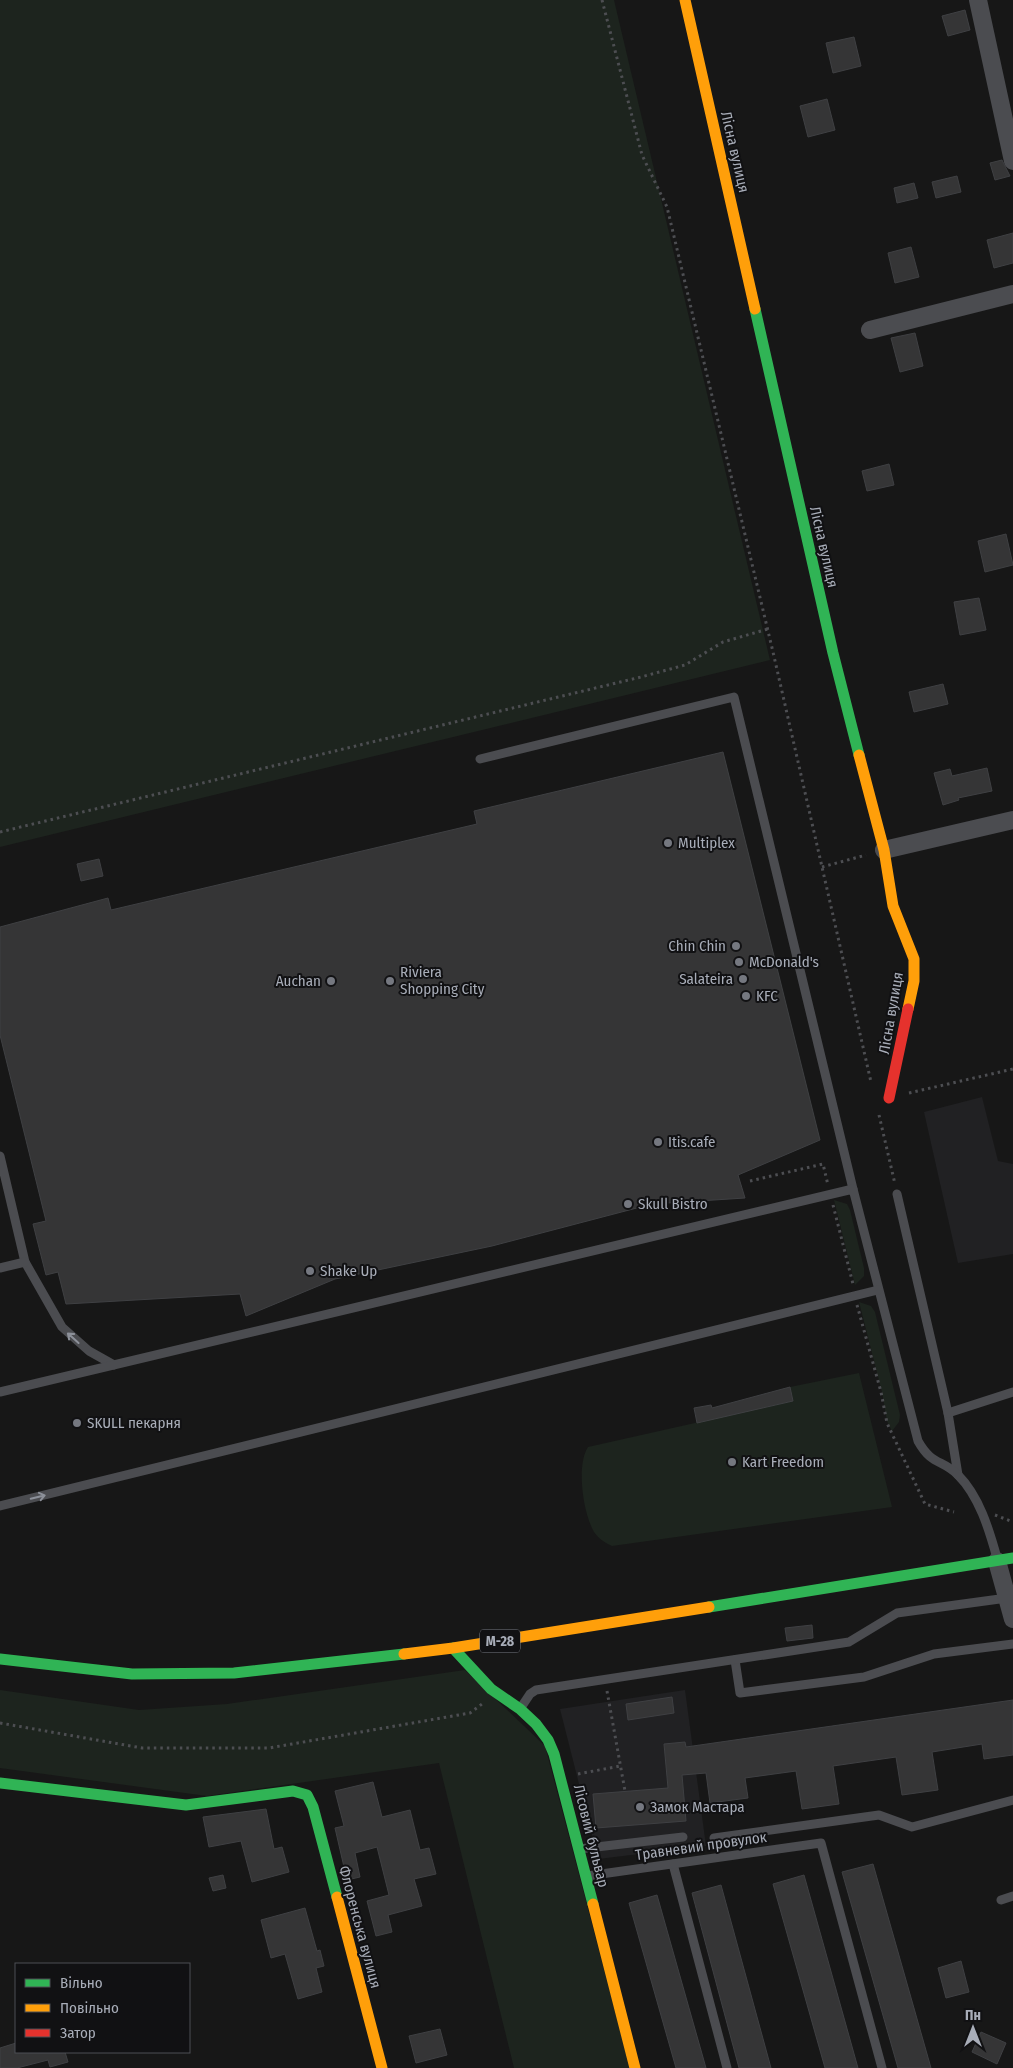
<svg xmlns="http://www.w3.org/2000/svg" width="1013" height="2068" font-family="'Fira Sans Condensed',sans-serif">
  <style>
    .built { fill: #212123 }
    .green { fill: #1d241e }
    .building { fill: #353536; stroke: #3f4043 }
    .lines { fill: none; stroke-linecap: round; stroke-linejoin: round }
    .path { stroke: #4d4e52; stroke-width: 3; stroke-dasharray: 2.5 4; stroke-linecap: butt }
    .lane { stroke: #4b4c50; stroke-width: 9 }
    .street { stroke: #4b4c50; stroke-width: 18 }
    .fast { stroke: #30b455; stroke-width: 11 }
    .slow { stroke: #ff9f0a; stroke-width: 11 }
    .jam { stroke: #e5322d; stroke-width: 11 }
    .oneway { stroke: #8c9099 }
    .poi-dot { fill: #757880; stroke: #111113; stroke-width: 2 }
    .labels { text-anchor: middle; dominant-baseline: central; stroke-width: 4; stroke-linejoin: round; paint-order: stroke }
    .shield { fill: #111113; stroke: #7b7e86; stroke-width: 1 }
    .shield-label { font-size: 14px; font-weight: bold; fill: #a8adb8 }
    .street-label { font-size: 15px; fill: #a8adb8; stroke: #111113 }
    .poi-label { font-size: 15px; fill: #a8adb8; stroke: #111113; text-anchor: start }
  </style>
  <rect width="100%" height="100%" fill="#171717"/>
  <g class="built">
    <polygon points="982,1097 998,1161 1013,1164 1013,1254 958,1263 924,1112"/>
    <polygon points="685,1690 706,1846 598,1859 560,1709"/>
  </g>
  <g class="green">
    <polygon points="0,0 614,0 770,660 0,847"/>
    <polygon points="834,1200 847,1204 850,1210 864,1268 864,1276 855,1285"/>
    <polygon points="859,1302 871,1306 875,1312 900,1415 899,1422 892,1431 887,1421 882,1392"/>
    <path d="M859,1373L892,1507L612,1546C605,1543 599,1539 594,1532C583,1513 576,1465 588,1447L793,1401L790,1387Z"/>
    <polygon points="465,1670 545,1746 630,2068 514,2068 439,1763 207,1796 0,1768 0,1690 139,1710 227,1704"/>
  </g>
  <g class="building">
    <polygon points="965,10 970,30 948,36 942,16"/>
    <polygon points="854,37 861,66 833,73 826,43"/>
    <polygon points="827,99 835,130 808,137 800,106"/>
    <polygon points="1002,160 1010,176 995,180 990,163"/>
    <polygon points="957,176 961,192 936,198 932,182"/>
    <polygon points="914,183 918,198 897,203 894,188"/>
    <polygon points="1013,233 1013,263 994,268 987,240"/>
    <polygon points="911,247 919,277 895,283 888,253"/>
    <polygon points="915,333 923,366 900,372 891,338"/>
    <polygon points="889,464 894,485 867,491 862,471"/>
    <polygon points="1006,534 1013,565 985,572 978,541"/>
    <polygon points="979,598 986,630 960,635 954,602"/>
    <polygon points="943,684 948,704 914,712 909,692"/>
    <polygon points="723,752 820,1140 738,1175 745,1198 652,1204 492,1246 335,1279 246,1316 240,1294 66,1304 58,1272 46,1275 33,1224 46,1221 0,1035 0,927 108,898 111,910 477,824 474,811"/>
    <polygon points="987,768 992,791 958,798 959,800 943,805 934,773 950,769 952,776"/>
    <polygon points="99,859 103,876 81,881 77,864"/>
    <polygon points="790,1387 793,1401 697,1423 694,1408 711,1405 712,1408"/>
    <polygon points="812,1625 813,1638 787,1641 785,1628"/>
    <polygon points="672,1697 674,1713 628,1720 626,1704"/>
    <polygon points="1013,1700 1013,1755 984,1759 982,1744 932,1752 938,1790 902,1795 896,1757 833,1766 839,1804 802,1809 796,1771 745,1778 748,1798 710,1803 706,1773 682,1775 686,1821 596,1828 593,1794 668,1788 664,1744 685,1742 686,1747"/>
    <polygon points="373,1782 382,1817 410,1810 420,1850 429,1848 436,1874 414,1879 422,1906 388,1915 392,1932 376,1936 367,1901 389,1895 377,1847 355,1853 360,1877 347,1880 335,1828 344,1826 335,1791"/>
    <polygon points="266,1809 274,1849 282,1847 289,1872 252,1882 241,1841 209,1847 203,1817"/>
    <polygon points="873,1864 931,2068 898,2068 842,1872"/>
    <polygon points="223,1875 226,1888 213,1891 209,1878"/>
    <polygon points="804,1875 858,2068 825,2068 773,1884"/>
    <polygon points="721,1885 771,2068 739,2068 692,1893"/>
    <polygon points="657,1895 706,2068 676,2068 629,1903"/>
    <polygon points="305,1908 317,1951 320,1950 324,1966 316,1968 322,1992 298,1999 285,1954 271,1958 261,1920"/>
    <polygon points="961,1961 969,1992 946,1998 938,1968"/>
    <polygon points="440,2029 447,2055 416,2063 409,2036"/>
    <polygon points="981,2032 1006,2043 997,2064 972,2052"/>
    <polygon points="16,2043 16,2052 65,2052 68,2062 50,2067 48,2060 17,2068 0,2068 0,2048"/>
  </g>
  <g class="lines">
    <g class="path">
      <polyline points="602,0 642,155 667,207 773,652 871,1082"/>
      <polyline points="0,832 641,677 685,665 723,642 768,629"/>
      <polyline points="822,867 866,855"/>
      <polyline points="909,1093 1013,1069"/>
      <polyline points="879,1115 895,1184"/>
      <polyline points="750,1181 823,1164 828,1185"/>
      <polyline points="833,1205 853,1284"/>
      <polyline points="857,1305 881,1392 887,1423 925,1504 954,1512"/>
      <polyline points="995,1515 1013,1522"/>
      <polyline points="607,1691 625,1791"/>
      <polyline points="0,1723 142,1748 269,1748 470,1713 482,1704"/>
      <polyline points="578,1774 620,1766"/>
    </g>
    <g class="lane">
      <polyline points="480,759 734,697 853,1189"/>
      <polyline points="0,1156 25,1262 62,1327 89,1351 114,1365"/>
      <polyline points="897,1194 948,1413 958,1475"/>
      <polyline points="0,1268 25,1262"/>
      <path d="M0,1392L853,1189L918,1441C932,1466 942,1459 958,1475C979,1496 989,1529 997,1558"/>
      <polyline points="948,1413 1013,1392"/>
      <polyline points="0,1506 878,1290"/>
      <polyline points="735,1660 740,1693 864,1677 934,1654 1013,1644"/>
      <polyline points="520,1709 530,1694 536,1690 849,1642 897,1613 1007,1598"/>
      <polyline points="714,1838 879,1815 912,1827 1013,1800"/>
      <polyline points="579,1849 683,1837"/>
      <polyline points="673,1864 727,2068"/>
      <polyline points="587,1876 821,1843 882,2068"/>
      <polyline points="1001,1900 1013,1896"/>
    </g>
    <g class="street">
      <polyline points="978,0 1013,161"/>
      <polyline points="870,330 1013,294"/>
      <polyline points="884,850 1013,820"/>
      <polyline points="997,1561 1013,1619"/>
    </g>
    <g class="fast">
      <polyline points="755,309 833,653 859,755"/>
      <polyline points="709,1607 1013,1558"/>
      <polyline points="453,1648 491,1689 520,1709 536,1724 548,1740 554,1754 593,1904"/>
      <polyline points="0,1659 132,1674 234,1673 404,1654"/>
      <polyline points="0,1783 186,1805 293,1791 307,1795 313,1807 337,1897"/>
    </g>
    <g class="slow">
      <polyline points="685,0 755,309"/>
      <polyline points="859,755 884,850 893,906 914,959 914,981 908,1009"/>
      <polyline points="404,1654 453,1648 709,1607"/>
      <polyline points="337,1897 382,2068"/>
      <polyline points="593,1904 635,2068"/>
    </g>
    <polyline class="jam" points="889,1098 908,1009"/>
  </g>
  <defs><path id="oneway-shaft" d="M-6 0H5M1.5-3L5.5 0L1.5 3" fill="none" stroke-width="1.6" stroke-linecap="round" stroke-linejoin="round" transform="scale(1.25)"/></defs>
  <g class="oneway">
    <use href="#oneway-shaft" transform="translate(73 1338) rotate(-138)"/>
    <use href="#oneway-shaft" transform="translate(38 1497) rotate(-14)"/>
  </g>
  <g class="poi-dot">
    <circle cx="668" cy="843" r="5"/>
    <circle cx="736" cy="946" r="5"/>
    <circle cx="739" cy="962" r="5"/>
    <circle cx="743" cy="979" r="5"/>
    <circle cx="331" cy="981" r="5"/>
    <circle cx="390" cy="981" r="5"/>
    <circle cx="746" cy="996" r="5"/>
    <circle cx="658" cy="1142" r="5"/>
    <circle cx="628" cy="1204" r="5"/>
    <circle cx="310" cy="1271" r="5"/>
    <circle cx="77" cy="1423" r="5"/>
    <circle cx="732" cy="1462" r="5"/>
    <circle cx="640" cy="1807" r="5"/>
  </g>
  <g class="labels">
    <rect class="shield" x="480" y="1629.5" width="40" height="23" rx="4"/>
    <g class="shield-label">
      <text x="500" y="1641">М-28</text>
    </g>
    <g class="street-label">
      <text transform="translate(735 152) rotate(77)">Лісна вулиця</text>
      <text transform="translate(824 547) rotate(77)">Лісна вулиця</text>
      <text transform="translate(891 1013) rotate(-80)">Лісна вулиця</text>
      <text transform="translate(591 1836) rotate(76)">Лісовий бульвар</text>
      <text transform="translate(701 1846) rotate(-8)">Травневий провулок</text>
      <text transform="translate(360 1927) rotate(75)">Флоренська вулиця</text>
    </g>
    <g class="poi-label">
      <text x="678" y="843">Multiplex</text>
      <text x="726" y="946" text-anchor="end">Chin Chin</text>
      <text x="749" y="962">McDonald's</text>
      <text x="400" y="972">Riviera<tspan x="400" dy="17">Shopping City</tspan></text>
      <text x="733" y="979" text-anchor="end">Salateira</text>
      <text x="321" y="981" text-anchor="end">Auchan</text>
      <text x="756" y="996">KFC</text>
      <text x="668" y="1142">Itis.cafe</text>
      <text x="638" y="1204">Skull Bistro</text>
      <text x="320" y="1271">Shake Up</text>
      <text x="87" y="1423">SKULL пекарня</text>
      <text x="742" y="1462">Kart Freedom</text>
      <text x="650" y="1807">Замок Мастара</text>
    </g>
  </g>
  <rect x="15" y="1963" width="175" height="90" fill="#111113" stroke="#4d4f55"/>
  <rect x="25" y="1979" width="25" height="8" fill="#30b455" stroke="#4d4f55"/>
  <text x="60" y="1988" font-size="15" fill="#a8adb8">Вільно</text>
  <rect x="25" y="2004" width="25" height="8" fill="#ff9f0a" stroke="#4d4f55"/>
  <text x="60" y="2013" font-size="15" fill="#a8adb8">Повільно</text>
  <rect x="25" y="2029" width="25" height="8" fill="#e5322d" stroke="#4d4f55"/>
  <text x="60" y="2038" font-size="15" fill="#a8adb8">Затор</text>
  <g transform="translate(973 2028)" stroke="#111113" stroke-width="4" paint-order="stroke">
  <path d="M0-4L9 19L0 12L-9 19Z" fill="#a8adb8"/>
  <text y="-8" font-size="14" font-weight="bold" text-anchor="middle" fill="#a8adb8">Пн</text>
  </g>
</svg>
